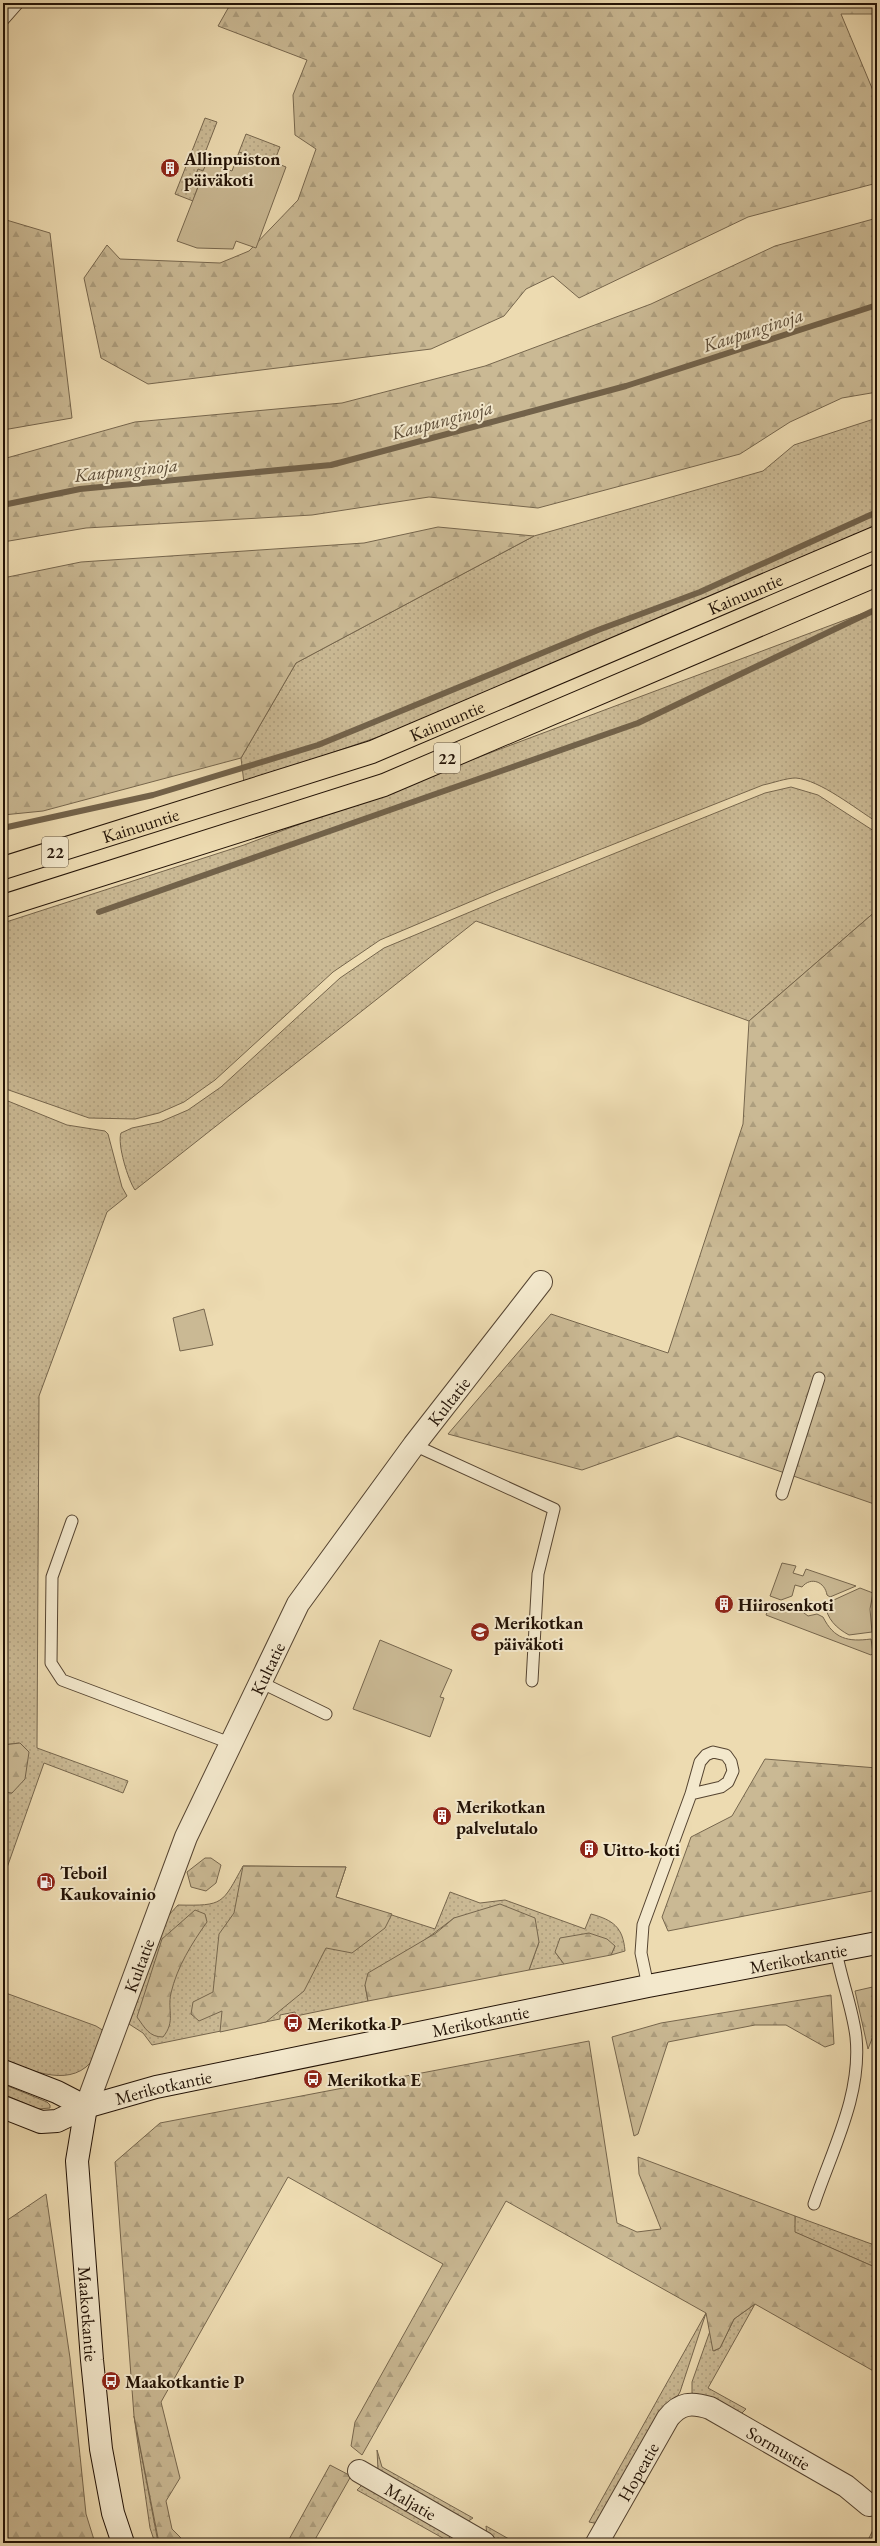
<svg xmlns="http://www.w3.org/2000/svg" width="880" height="2546" font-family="'EB Garamond',serif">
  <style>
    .grass { fill: url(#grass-dots); stroke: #76664d }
    .forest { fill: url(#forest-firs); stroke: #76664d }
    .park { fill: #cab994; stroke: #76664d }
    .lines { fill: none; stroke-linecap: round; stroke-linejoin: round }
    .stream { stroke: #72624a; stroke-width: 6 }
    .lane-casing { stroke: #554431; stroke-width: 13 }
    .street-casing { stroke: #554431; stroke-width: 24 }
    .secondary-casing { stroke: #221206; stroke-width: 24 }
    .highway-casing { stroke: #221206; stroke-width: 24 }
    .lane { stroke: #f3e8cc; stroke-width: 11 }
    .street { stroke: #f3e8cc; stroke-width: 22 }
    .secondary { stroke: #f3e8cc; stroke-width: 22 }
    .highway { stroke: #eddbb1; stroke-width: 22 }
    .labels { text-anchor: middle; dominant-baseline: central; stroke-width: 4; stroke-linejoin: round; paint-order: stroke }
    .shield { fill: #f3e8cc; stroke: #615241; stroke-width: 1 }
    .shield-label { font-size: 17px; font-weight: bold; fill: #221206 }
    .poi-label { font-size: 18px; font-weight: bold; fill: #221206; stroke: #f3e8cc; text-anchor: start }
    .street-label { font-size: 18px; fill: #221206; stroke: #f3e8cc }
    .water-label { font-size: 19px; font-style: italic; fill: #5e4e39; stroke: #f3e8cc }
  </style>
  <defs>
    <pattern id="grass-dots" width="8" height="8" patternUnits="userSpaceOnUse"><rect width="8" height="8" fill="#cab994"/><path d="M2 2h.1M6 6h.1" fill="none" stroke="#ad9e7e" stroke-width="1.8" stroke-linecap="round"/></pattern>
    <pattern id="forest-firs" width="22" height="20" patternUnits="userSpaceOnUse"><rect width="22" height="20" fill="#cab994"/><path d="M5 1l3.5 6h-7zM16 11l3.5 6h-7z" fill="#ad9e7e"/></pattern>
  </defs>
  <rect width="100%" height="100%" fill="#eddbb1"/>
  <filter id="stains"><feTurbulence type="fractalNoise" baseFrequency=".005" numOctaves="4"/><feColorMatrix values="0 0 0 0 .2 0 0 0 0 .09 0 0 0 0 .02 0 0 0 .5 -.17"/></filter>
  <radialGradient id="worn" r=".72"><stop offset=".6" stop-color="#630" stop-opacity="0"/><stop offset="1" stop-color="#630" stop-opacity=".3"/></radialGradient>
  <g class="grass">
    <polygon points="205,118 217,122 203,158 208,162 203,171 194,179 200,181 193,201 175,194"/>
    <polygon points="246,134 280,147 274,162 266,159 264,162 239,152"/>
    <polygon points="877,418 877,531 439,716 244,783 241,758 296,663 534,536 763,471 794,445"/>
    <path d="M877,608V822C856,809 820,780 796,778C786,778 773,783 763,785L498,890L380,940L333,972L215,1080L184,1102L159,1113L135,1119L89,1118L3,1088V923L244,845Z"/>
    <path d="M791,787L818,795L877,833V910L749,1021L476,921L135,1190C128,1180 117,1144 121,1133L132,1128L160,1122L188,1110L221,1087L340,978L384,948L501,899L765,793Z"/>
    <polygon points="3,1099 67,1125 105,1131 108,1134 122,1187 127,1196 107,1212 39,1396 37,1748 128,1781 123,1793 44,1763 3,1879 3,1792 12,1793 19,1743 3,1745"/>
    <path d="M243,1866L346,1867L336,1897L435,1929L450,1892L480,1903L505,1900L585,1929L591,1914C613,1920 623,1927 625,1951L611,1955L615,1946L555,1952L564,1964L529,1970L539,1942L454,1918L365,1985L368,2001L296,2016L295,2012L280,2015V2019L152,2045L143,2033L129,2024L168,1916L178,1905C224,1906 222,1904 243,1866Z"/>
    <path d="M3,1992L96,2026L104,2031C101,2039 99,2050 95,2057C73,2090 33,2071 3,2060Z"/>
    <polygon points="3,2084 47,2102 50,2105 50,2108 38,2109 3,2094"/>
    <polygon points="795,2216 877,2246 877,2268 794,2232"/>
    <polygon points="755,2304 708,2388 746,2409 740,2415 692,2393 692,2382 710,2331 714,2351 720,2348 734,2319"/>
    <polygon points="706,2313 680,2392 599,2524 589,2522"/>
    <polygon points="134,2416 158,2542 159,2543 155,2543 150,2528"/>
    <polygon points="377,2450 382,2467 473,2518 467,2522 378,2470"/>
    <polygon points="362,2485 450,2536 448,2541 357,2490"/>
    <polygon points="486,2526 516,2543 501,2543 487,2536"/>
  </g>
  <g class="forest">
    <polygon points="231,3 877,3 877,14 841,14 877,100 877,183 748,217 579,298 553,276 526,289 504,316 431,349 148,384 101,358 84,278 107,245 120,259 220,263 249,251 298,200 316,149 295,135 293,95 307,60 218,26"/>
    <polygon points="877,218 877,392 842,398 790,422 740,454 538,508 429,497 312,515 86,528 3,542 3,459 135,422 342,403 485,366 651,304 775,246"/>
    <polygon points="3,219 50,233 72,418 3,430"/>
    <polygon points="438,527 534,536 296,663 241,758 43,811 3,815 3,578 81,562 364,543"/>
    <polygon points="877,910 877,1505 678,1436 582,1470 448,1434 551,1314 668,1353 743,1124 749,1021"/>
    <polygon points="20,1743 29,1752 25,1779 12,1793 3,1792 3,1745"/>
    <polygon points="765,1759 877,1768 877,1890 668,1931 662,1917 691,1837 732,1816"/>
    <polygon points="205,1858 211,1858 221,1865 216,1883 206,1891 191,1887 187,1872"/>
    <polygon points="243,1866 346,1867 336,1897 392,1914 385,1928 352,1953 326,1948 304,1991 266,2022 220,2032 222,2011 199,2021 191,2014 193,2002 213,1992 219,1934 234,1913"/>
    <polygon points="500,1904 535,1918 539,1942 529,1970 368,2001 365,1985 368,1973 436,1933 454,1918"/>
    <path d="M195,1910L205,1914L207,1922C192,1943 177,1967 171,1993C167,2011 176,2021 163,2037C149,2037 145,2028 137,2017L162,1939Z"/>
    <polygon points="589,1933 607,1939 615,1946 611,1955 564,1964 555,1952 560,1938"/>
    <polygon points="877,1986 877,2026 868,2049 855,1991"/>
    <polygon points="831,1995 834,2044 825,2047 786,2025 755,2025 668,2042 638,2134 634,2136 612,2037 661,2023"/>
    <polygon points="589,2041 617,2223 637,2232 661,2229 639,2174 638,2157 795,2216 795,2232 877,2268 877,2373 755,2304 734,2319 720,2348 713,2351 706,2313 506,2201 362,2455 351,2446 355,2422 443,2264 288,2177 161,2402 180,2478 166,2501 172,2529 186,2543 159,2543 134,2416 115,2162 160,2123"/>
    <polygon points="46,2194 70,2358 86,2514 95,2543 3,2543 3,2223"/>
    <polygon points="330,2465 351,2476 313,2543 287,2543"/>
  </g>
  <g class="park">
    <polygon points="239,152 264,162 266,159 286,167 256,248 236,241 233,249 197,248 177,241 200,182 194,179 198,169 203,171 207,162 232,171"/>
    <polygon points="204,1309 213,1345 180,1351 173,1318"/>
    <path d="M782,1563L796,1566L793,1573L803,1576L806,1569L856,1586L830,1597L827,1595C825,1582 811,1576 802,1587L795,1585L792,1596L781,1600L770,1596Z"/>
    <path d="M860,1588L873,1593L870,1609L872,1632L849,1635C836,1628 827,1619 825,1604Z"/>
    <path d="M796,1607L808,1616L817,1614L823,1617C834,1639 848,1642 871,1639L873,1653L871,1655L766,1615L768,1610Z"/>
    <polygon points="380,1640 452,1670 440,1697 444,1698 430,1737 353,1709"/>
    <polygon points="877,2522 877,2543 867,2542"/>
  </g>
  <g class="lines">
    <g class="stream">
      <polyline points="3,505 80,489 331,465 626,386 877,305"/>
      <polyline points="3,828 153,795 318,745 598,630 700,592 877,512"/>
      <polyline points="99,912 638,723 877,609"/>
    </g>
    <g class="lane-casing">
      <g id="lane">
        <polyline points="3,20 18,3"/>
        <polyline points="414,1445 554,1509 538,1574 532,1681"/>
        <polyline points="782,1494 819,1378"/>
        <polyline points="72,1521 52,1577 51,1663 62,1680 230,1743"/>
        <polyline points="260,1682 326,1714"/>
        <polyline points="648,1986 641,1953 643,1925 691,1794 700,1762 706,1755 713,1752 726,1755 731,1762 733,1771 728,1782 721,1787 691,1794"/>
        <path d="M814,2204C832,2150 862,2095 856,2037C853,2010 841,1979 836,1951"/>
      </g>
    </g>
    <g class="street-casing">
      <g id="street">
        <path id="s1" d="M86,2107L186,1837L298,1604L414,1445L541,1282"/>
        <path id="s2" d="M359,2471L484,2543"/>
        <path id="s3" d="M597,2543L668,2418C680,2403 691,2402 710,2408L846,2486L869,2505"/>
      </g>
    </g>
    <g class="secondary-casing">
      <g id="secondary">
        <polyline points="3,2071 57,2092 86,2107"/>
        <path id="s4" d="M3,2107L41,2122L57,2121L86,2107L156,2087L648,1986L877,1943"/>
        <path id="s5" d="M86,2107L77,2161L92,2360L101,2449L113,2513L123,2543"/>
      </g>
    </g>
    <g class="highway-casing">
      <g id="highway">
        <path id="s6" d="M3,868L372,752L877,537"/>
        <polyline points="3,906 384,785 877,575"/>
      </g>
    </g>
    <use href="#lane" class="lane"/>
    <use href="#street" class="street"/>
    <use href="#secondary" class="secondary"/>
    <use href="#highway" class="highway"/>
  </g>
  <defs>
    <g id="building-disc" transform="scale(1)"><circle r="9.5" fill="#8f2418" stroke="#f3e8cc"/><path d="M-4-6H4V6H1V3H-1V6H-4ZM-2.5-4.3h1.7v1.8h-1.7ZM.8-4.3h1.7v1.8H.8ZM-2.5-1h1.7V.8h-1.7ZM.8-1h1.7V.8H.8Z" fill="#fff"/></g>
    <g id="school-disc" transform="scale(1)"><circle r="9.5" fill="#8f2418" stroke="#f3e8cc"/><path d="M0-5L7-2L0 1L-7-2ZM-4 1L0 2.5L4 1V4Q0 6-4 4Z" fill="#fff"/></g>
    <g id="fuel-disc" transform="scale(1)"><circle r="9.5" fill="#8f2418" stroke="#f3e8cc"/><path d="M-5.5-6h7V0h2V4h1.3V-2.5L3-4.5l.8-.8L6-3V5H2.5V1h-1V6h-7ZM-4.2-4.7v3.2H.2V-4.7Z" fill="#fff"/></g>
    <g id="bus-disc" transform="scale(1)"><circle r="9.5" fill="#8f2418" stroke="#f3e8cc"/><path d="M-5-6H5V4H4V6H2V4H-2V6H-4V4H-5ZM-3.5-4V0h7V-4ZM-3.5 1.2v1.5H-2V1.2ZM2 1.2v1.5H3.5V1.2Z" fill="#fff"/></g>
  </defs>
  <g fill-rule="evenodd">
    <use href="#building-disc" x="170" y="168"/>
    <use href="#building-disc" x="724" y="1604"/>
    <use href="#school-disc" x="480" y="1632"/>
    <use href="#building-disc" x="442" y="1816"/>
    <use href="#building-disc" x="589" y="1849"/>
    <use href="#fuel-disc" x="46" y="1882"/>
    <use href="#bus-disc" x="293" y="2023"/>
    <use href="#bus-disc" x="313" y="2079"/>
    <use href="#bus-disc" x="111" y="2381"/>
  </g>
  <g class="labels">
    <g class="shield">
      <rect x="434" y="743" width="26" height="30" rx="3"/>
      <rect x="42" y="837" width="26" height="30" rx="3"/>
    </g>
    <g class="shield-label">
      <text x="447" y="758">22</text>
      <text x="55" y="852">22</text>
    </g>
    <g class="poi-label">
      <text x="184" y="158">Allinpuiston<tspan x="184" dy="21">päiväkoti</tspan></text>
      <text x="738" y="1604">Hiirosenkoti</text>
      <text x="494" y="1622">Merikotkan<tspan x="494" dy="21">päiväkoti</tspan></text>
      <text x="456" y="1806">Merikotkan<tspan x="456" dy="21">palvelutalo</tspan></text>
      <text x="603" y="1849">Uitto-koti</text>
      <text x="60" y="1872">Teboil<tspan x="60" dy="21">Kaukovainio</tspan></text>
      <text x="307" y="2023">Merikotka P</text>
      <text x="327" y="2079">Merikotka E</text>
      <text x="125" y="2381">Maakotkantie P</text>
    </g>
    <g class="street-label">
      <text stroke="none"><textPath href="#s6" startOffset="792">Kainuuntie</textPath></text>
      <text stroke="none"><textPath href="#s6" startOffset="468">Kainuuntie</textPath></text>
      <text stroke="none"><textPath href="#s6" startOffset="144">Kainuuntie</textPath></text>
      <text stroke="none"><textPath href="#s1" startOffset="799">Kultatie</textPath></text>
      <text stroke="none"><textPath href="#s1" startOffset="475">Kultatie</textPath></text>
      <text stroke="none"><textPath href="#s4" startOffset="817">Merikotkantie</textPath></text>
      <text stroke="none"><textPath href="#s1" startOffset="151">Kultatie</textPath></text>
      <text stroke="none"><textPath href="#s4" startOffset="493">Merikotkantie</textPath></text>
      <text stroke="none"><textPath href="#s4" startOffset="169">Merikotkantie</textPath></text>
      <text stroke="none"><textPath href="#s5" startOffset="208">Maakotkantie</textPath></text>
      <text stroke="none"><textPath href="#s3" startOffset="270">Sormustie</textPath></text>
      <text stroke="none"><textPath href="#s3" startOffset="82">Hopeatie</textPath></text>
      <text stroke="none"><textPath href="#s2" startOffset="60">Maljatie</textPath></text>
    </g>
    <g class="water-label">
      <text transform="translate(753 330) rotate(-18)">Kaupunginoja</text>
      <text transform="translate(442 420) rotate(-15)">Kaupunginoja</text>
      <text transform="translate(126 470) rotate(-6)">Kaupunginoja</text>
    </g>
  </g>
  <rect width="880" height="2546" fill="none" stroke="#eddbb1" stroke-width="16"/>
  <rect x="4" y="4" width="872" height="2538" fill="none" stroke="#221206" stroke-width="2"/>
  <rect x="8" y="8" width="864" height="2530" fill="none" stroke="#221206"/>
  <rect width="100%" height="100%" filter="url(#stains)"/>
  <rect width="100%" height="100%" fill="url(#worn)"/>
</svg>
